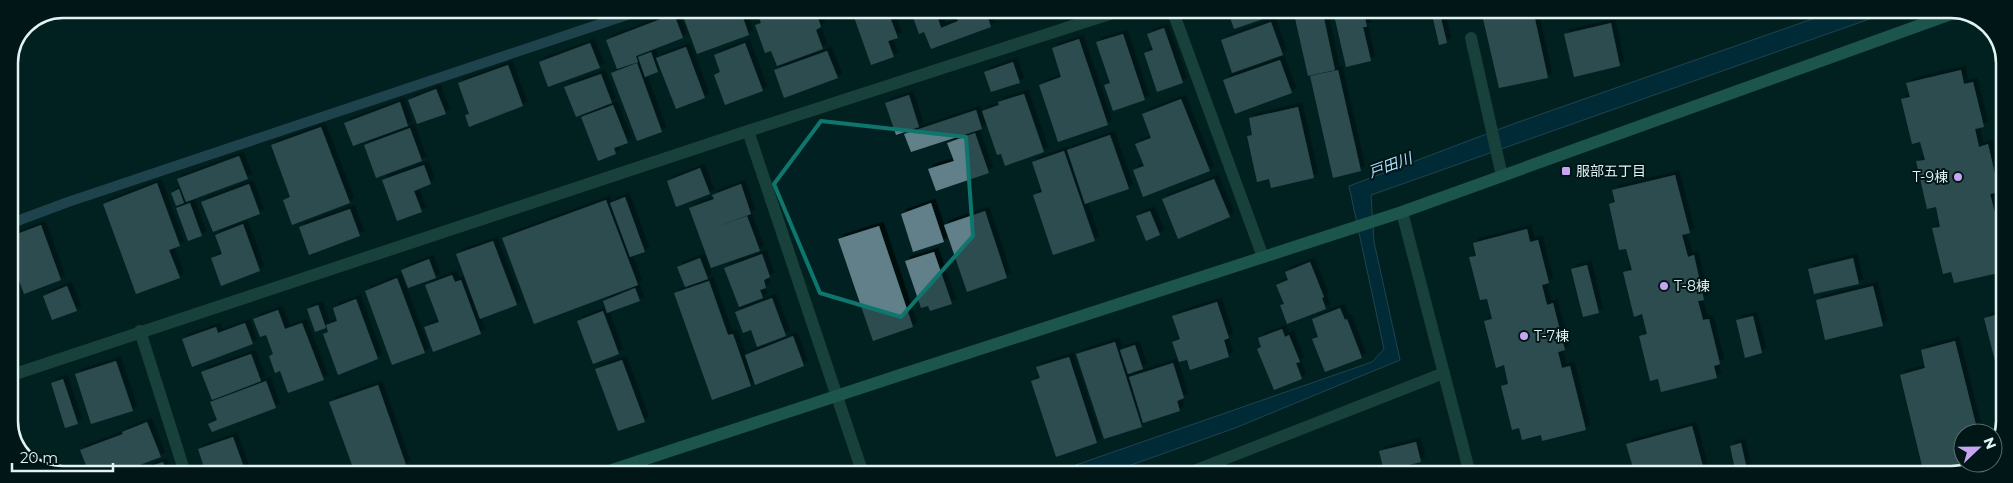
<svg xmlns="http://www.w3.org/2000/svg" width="2013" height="483" font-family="Montserrat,'Noto Sans JP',sans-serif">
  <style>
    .water { fill: #003553; stroke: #446e83 }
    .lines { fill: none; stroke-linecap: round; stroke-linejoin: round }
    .stream { stroke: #446e83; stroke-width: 10 }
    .building { fill: #628089; filter: url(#shadow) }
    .lane { stroke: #34685b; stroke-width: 12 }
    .street { stroke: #34685b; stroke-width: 12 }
    .secondary { stroke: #3b9480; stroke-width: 12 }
    .marked { fill: none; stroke: #0f766e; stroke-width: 4; stroke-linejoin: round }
    .poi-dot { fill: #c6a6f0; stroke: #011616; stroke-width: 2 }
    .labels { text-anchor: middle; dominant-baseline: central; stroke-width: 4; stroke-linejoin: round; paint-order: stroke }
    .poi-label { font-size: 14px; fill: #e2f3f3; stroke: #011616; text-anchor: start }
    .water-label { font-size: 15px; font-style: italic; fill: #b4dffe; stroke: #011616 }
    .rim { fill: none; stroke: #e2f3f3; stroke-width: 2.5 }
  </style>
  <defs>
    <filter id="shadow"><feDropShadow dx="4.5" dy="-4.5" stdDeviation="0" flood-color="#0009"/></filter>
  </defs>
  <rect width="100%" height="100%" fill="#012021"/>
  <polygon class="water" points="1838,10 1895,10 1371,195 1374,242 1400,360 1235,428 1106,474 1050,474 1372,362 1384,349 1349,186 1513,124"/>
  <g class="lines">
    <polyline class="stream" points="9,224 68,202 627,15 648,9"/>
  </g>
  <g class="building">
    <polygon points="710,9 740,9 749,35 697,54 684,19"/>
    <polygon points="756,9 815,9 821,27 816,30 823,49 777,66 771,51 765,53 755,25 761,23"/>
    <polygon points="876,9 887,9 898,38 888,41 894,57 871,65 854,17"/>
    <polygon points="910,9 935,9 941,28 958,21 954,9 985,9 991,27 931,49 924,32 919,34"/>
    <polygon points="1227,9 1270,9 1272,16 1234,29"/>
    <polygon points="1314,9 1322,9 1335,70 1308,76 1294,14"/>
    <polygon points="1342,9 1363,9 1367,27 1363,27 1371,61 1346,67 1334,15 1343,13"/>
    <polygon points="1431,10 1439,10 1447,43 1439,45"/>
    <polygon points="1481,10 1533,10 1548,78 1499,88"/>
    <polygon points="674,14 683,38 636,56 638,62 617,69 606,40"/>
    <polygon points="1271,22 1283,55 1232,73 1221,40"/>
    <polygon points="1611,23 1620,66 1574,77 1564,34"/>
    <polygon points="1164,28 1183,83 1157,92 1144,53 1153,50 1147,34"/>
    <polygon points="1123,34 1145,100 1113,111 1104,85 1110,83 1096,42"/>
    <polygon points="1079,39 1108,125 1058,142 1039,85 1061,77 1052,48"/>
    <polygon points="590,43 600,68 548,87 539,62"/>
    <polygon points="745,43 763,91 725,105 714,75 720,72 714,55"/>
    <polygon points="686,47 705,98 676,109 656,58"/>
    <polygon points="827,51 838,78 784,98 774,70"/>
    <polygon points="651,52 658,72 645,77 638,57"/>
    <polygon points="1280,60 1292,93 1235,114 1223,80"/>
    <polygon points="1013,62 1020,83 991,92 984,72"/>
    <polygon points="637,63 662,132 637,141 611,73"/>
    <polygon points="508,65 523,106 469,127 465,115 469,114 458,83"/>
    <polygon points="1338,70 1361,171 1333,178 1310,76"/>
    <polygon points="1961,70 1964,84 1973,82 1984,127 1975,129 1979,147 1988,144 1999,192 1990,194 1995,213 2004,213 2003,272 1954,283 1951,272 1943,274 1932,228 1940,227 1936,207 1927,209 1916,161 1925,160 1920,142 1912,144 1901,99 1910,97 1906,83"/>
    <polygon points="601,74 612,103 576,117 564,87"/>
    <polygon points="436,89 446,114 417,124 408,100"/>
    <polygon points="1024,94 1044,152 1005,166 1001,154 997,155 982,111 999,105 998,102"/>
    <polygon points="909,95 919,127 896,135 885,103"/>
    <polygon points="1181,99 1210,171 1143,197 1133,170 1144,166 1135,144 1151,138 1142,114"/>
    <polygon points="400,102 408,126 353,146 344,123"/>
    <polygon points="613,105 628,143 614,148 616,154 598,161 581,117"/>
    <polygon points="1298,107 1314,178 1271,188 1269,179 1257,182 1247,136 1252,135 1249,118"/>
    <polygon points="976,110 982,129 911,152 904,134"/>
    <polygon points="321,127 350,203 292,225 283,200 290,197 271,145"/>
    <polygon points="410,128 422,161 376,178 364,145"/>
    <polygon points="975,133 989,173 936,191 928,169 954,161 947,143"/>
    <polygon points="1110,135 1129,189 1085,204 1067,150"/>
    <polygon points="1064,151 1095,241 1053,255 1033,195 1042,192 1032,162"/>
    <polygon points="239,156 248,179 186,202 177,179"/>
    <polygon points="424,165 431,184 414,191 422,212 397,221 382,180"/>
    <polygon points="700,168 710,194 676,207 667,181"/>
    <polygon points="1675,175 1690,233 1682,235 1688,257 1694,255 1704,300 1698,301 1703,320 1709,319 1720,364 1714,366 1717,378 1661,392 1658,379 1650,381 1639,336 1647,334 1642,314 1634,317 1623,272 1632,270 1626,249 1619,250 1609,204 1615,202 1612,190"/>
    <polygon points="1214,179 1230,217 1178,239 1162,199"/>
    <polygon points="157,183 180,246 169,250 180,278 136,294 103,204"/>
    <polygon points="249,184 260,214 213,232 201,202"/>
    <polygon points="741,184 751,214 711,229 747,216 760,251 711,268 689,208 714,199 712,195"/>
    <polygon points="179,189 184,203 176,206 171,193"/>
    <polygon points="625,197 645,252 630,257 610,203"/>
    <polygon points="606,200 638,285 534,324 502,238"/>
    <polygon points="190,203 202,236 188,241 176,208"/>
    <polygon points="931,203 944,242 913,252 901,214"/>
    <polygon points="350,209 360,236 309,255 299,227"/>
    <polygon points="985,211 1007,278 967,292 944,225"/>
    <polygon points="1150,211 1160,235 1146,241 1136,216"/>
    <polygon points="243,224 260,271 221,286 211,258 222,254 215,235"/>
    <polygon points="41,225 61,280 24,294 9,253 9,237"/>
    <polygon points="879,226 913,327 873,341 838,239"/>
    <polygon points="1527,229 1530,242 1538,240 1549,283 1542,285 1547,305 1553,303 1565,350 1558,352 1562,368 1570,366 1586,430 1542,441 1541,435 1522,440 1519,428 1512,430 1501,386 1508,384 1504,365 1496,368 1484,321 1492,319 1487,299 1480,300 1469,257 1476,256 1473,243"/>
    <polygon points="493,241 517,305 480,319 456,254"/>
    <polygon points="934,252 952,304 930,311 928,306 921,308 905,261"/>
    <polygon points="762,254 770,277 764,280 766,288 760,290 763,298 739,307 724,268"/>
    <polygon points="700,258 708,279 685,287 677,267"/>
    <polygon points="1853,258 1859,284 1814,294 1808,269"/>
    <polygon points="429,259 436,278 408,288 401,270"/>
    <polygon points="1310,262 1324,297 1322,298 1326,309 1287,324 1280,305 1284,304 1276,285 1288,280 1285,272"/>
    <polygon points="1587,265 1599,313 1583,317 1571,269"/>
    <polygon points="452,275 455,282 461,280 481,334 433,352 424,327 439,322 425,285"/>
    <polygon points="397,278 425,353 392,365 365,291"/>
    <polygon points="709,281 728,335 733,334 751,386 712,400 674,293"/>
    <polygon points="67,286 77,311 52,320 43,296"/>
    <polygon points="1873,286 1883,326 1825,340 1816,300"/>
    <polygon points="635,288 640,301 607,313 603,301"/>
    <polygon points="772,298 786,336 757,347 751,330 743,333 735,312"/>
    <polygon points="356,299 378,359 338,375 323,334 328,332 326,325 337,321 333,308"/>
    <polygon points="1217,302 1229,338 1224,340 1229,357 1190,370 1187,360 1179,362 1172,342 1180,339 1172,316"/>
    <polygon points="318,305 326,328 315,332 307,309"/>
    <polygon points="1340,308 1345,320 1347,319 1362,358 1325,372 1312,339 1318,337 1312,319"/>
    <polygon points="278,310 285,329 302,323 324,380 288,393 280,371 275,373 269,356 273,354 266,335 260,337 253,319"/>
    <polygon points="603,311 619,354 593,364 577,321"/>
    <polygon points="2000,314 2003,326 2003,392 1984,318"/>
    <polygon points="1753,316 1762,353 1745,358 1736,320"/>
    <polygon points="245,323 253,344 192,367 182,339 216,327 218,333"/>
    <polygon points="1282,329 1285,337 1289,335 1300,362 1296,363 1302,379 1274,390 1257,349 1261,347 1258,338"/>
    <polygon points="793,336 804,366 755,385 745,355"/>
    <polygon points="1955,341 1978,433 1963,433 1963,463 1980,463 1951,474 1924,474 1900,375 1925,368 1921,350"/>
    <polygon points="1115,342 1142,427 1104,439 1076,354"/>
    <polygon points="1135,345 1143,369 1128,374 1120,350"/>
    <polygon points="251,354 261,381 212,400 201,372"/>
    <polygon points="1069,357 1097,443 1056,457 1031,381 1040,378 1036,367"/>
    <polygon points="622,360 645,422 618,431 595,369"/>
    <polygon points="116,361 133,411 91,424 75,374"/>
    <polygon points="1173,363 1184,398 1177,401 1180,411 1143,423 1129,377"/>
    <polygon points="63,379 78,424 65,428 51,383"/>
    <polygon points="266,381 276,408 212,432 208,424 217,420 210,402"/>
    <polygon points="378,385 406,465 382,473 355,473 329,402"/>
    <polygon points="147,422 161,457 118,473 89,473 80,450 123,434 122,432"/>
    <polygon points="1692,426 1705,474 1635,474 1626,444"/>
    <polygon points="233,437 246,473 206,473 198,449"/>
    <polygon points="1416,442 1421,462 1384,471 1379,451"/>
    <polygon points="1741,443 1748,474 1736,474 1730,446"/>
    <polygon points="163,462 166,473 131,473"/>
  </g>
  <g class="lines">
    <polyline class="lane" points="1471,38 1502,176"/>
    <g class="street">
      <polyline points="1172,9 1263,257"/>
      <polyline points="748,131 863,474"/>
      <polyline points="1402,212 1470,474"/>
      <polyline points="140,331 185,473"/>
      <polyline points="9,376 748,131 1125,9"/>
      <polyline points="1186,474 1444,373"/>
    </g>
    <polyline class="secondary" points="603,473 897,376 1402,212 1962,10"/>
  </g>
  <path d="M0 0H2013V483H0ZM821,121L966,137L973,236L901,317L820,293L774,184Z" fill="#012021" fill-opacity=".55" fill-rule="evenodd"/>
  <path class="marked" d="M821,121L966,137L973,236L901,317L820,293L774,184Z"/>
  <g class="poi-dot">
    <rect x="1561" y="166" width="10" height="10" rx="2.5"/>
    <circle cx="1958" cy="177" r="5"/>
    <circle cx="1664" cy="286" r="5"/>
    <circle cx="1524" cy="336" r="5"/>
  </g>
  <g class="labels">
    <g class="poi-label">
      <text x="1576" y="171">服部五丁目</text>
      <text x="1948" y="177" text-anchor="end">T-9棟</text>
      <text x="1674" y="286">T-8棟</text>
      <text x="1534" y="336">T-7棟</text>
    </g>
    <g class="water-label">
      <text transform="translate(1390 165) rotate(-20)">戸田川</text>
    </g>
  </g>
  <path d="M0 0H2013V483H0ZM63 18H1951A45 45 0 0 1 1996 63V421A45 45 0 0 1 1951 466H63A45 45 0 0 1 18 421V63A45 45 0 0 1 63 18Z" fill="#011616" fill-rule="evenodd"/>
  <path class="rim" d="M63 18H1951A45 45 0 0 1 1996 63V421A45 45 0 0 1 1951 466H63A45 45 0 0 1 18 421V63A45 45 0 0 1 63 18Z"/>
  <g transform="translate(1978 448) rotate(68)"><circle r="24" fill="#011616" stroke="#5b6e6e"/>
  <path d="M0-4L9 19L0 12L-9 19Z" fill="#c6a6f0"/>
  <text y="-8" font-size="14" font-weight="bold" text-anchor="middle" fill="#e2f3f3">N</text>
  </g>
  <path d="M12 463v8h101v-8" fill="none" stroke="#e2f3f3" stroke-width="2.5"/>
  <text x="20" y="463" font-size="15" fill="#e2f3f3" stroke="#011616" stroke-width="4" paint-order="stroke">20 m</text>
</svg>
